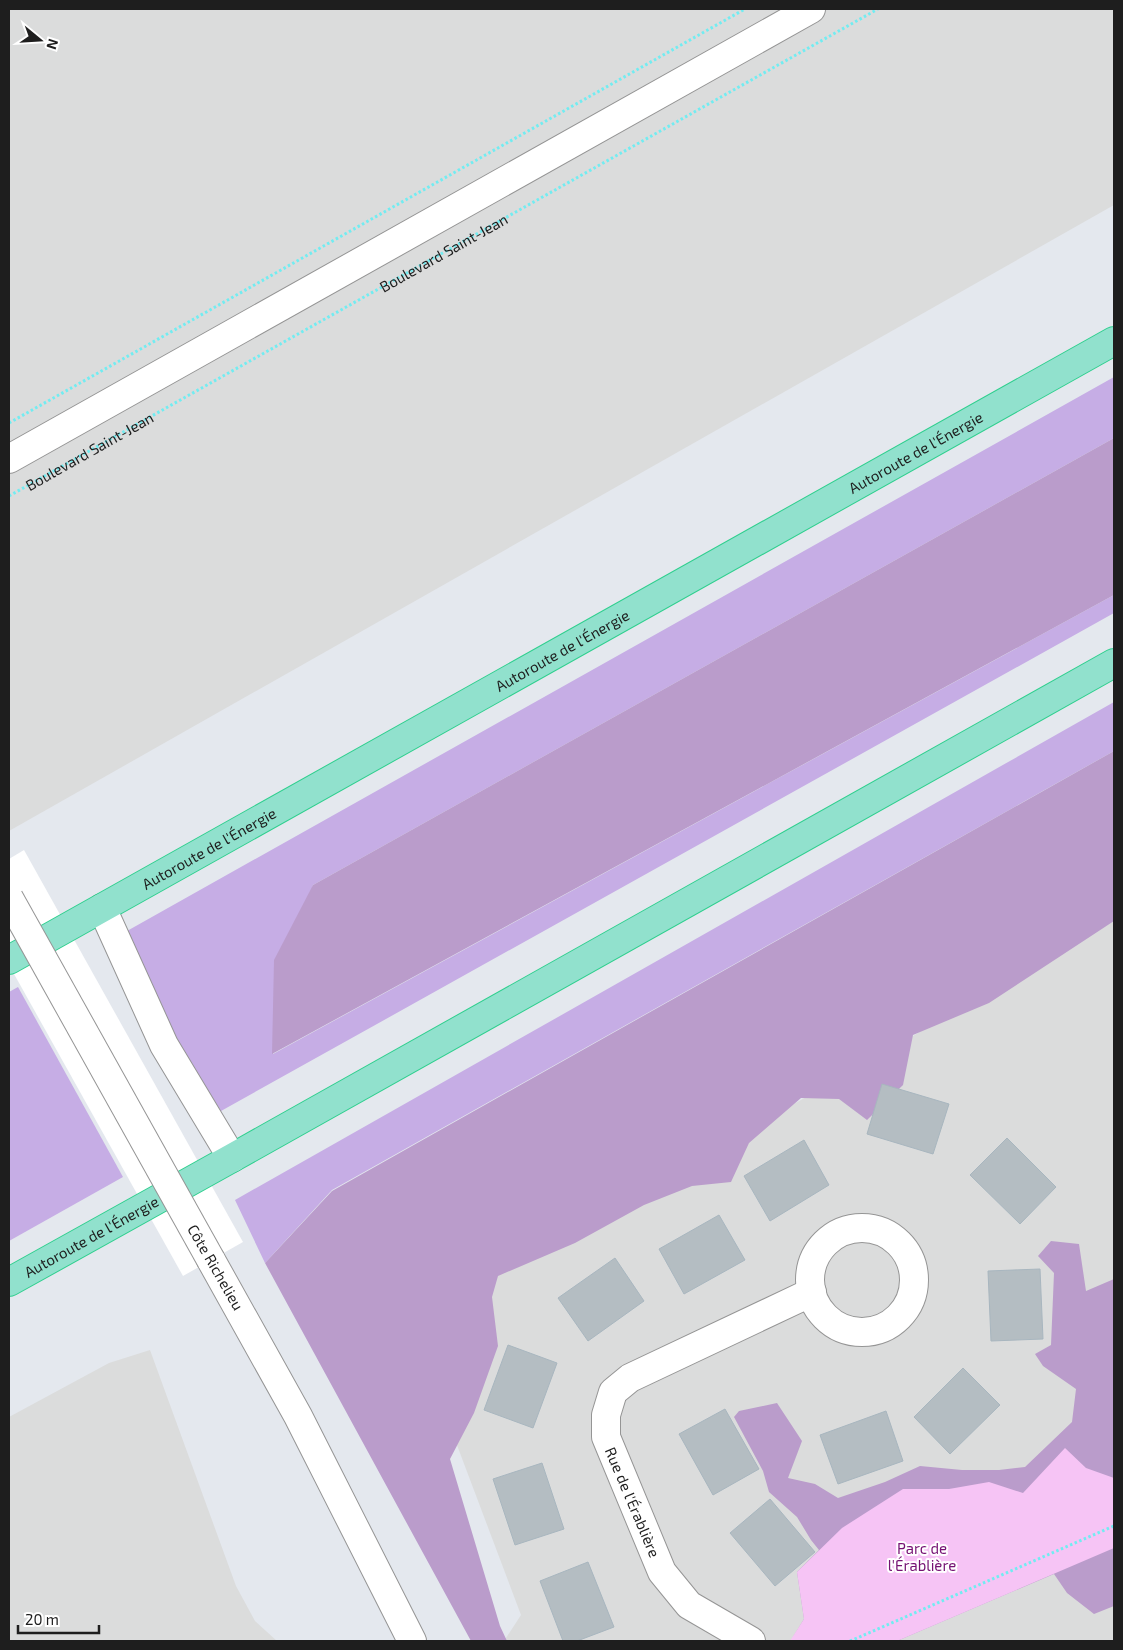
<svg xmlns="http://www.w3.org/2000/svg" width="1123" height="1650" font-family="'Exo 2',sans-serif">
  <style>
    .residential { fill: #dbdcdc }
    .grass { fill: #c6ade5 }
    .forest { fill: #ba9ccb }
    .park { fill: #f6c4f5 }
    .pier { fill: #fff }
    .building { fill: #b4bdc2; stroke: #a8b6bf }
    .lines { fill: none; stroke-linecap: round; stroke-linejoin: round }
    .minor-casing { stroke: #959595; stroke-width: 30 }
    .highway-casing { stroke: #2fcf8e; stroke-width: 30 }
    .path { stroke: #72ecf1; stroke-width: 3; stroke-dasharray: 2.5 2.5; stroke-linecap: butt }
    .minor { stroke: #fff; stroke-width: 28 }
    .highway { stroke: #91e1cd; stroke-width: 28 }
    .minor-bridge-casing { stroke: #959595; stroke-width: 30; stroke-linecap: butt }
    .minor-bridge { stroke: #fff; stroke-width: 28 }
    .labels { text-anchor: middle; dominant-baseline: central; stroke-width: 4; stroke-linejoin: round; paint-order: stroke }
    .street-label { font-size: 15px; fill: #1e1e1e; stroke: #fff }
    .park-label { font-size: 15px; fill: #751273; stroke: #fff }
  </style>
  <rect width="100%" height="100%" fill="#e4e8ee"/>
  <g class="residential">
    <polygon points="9,9 1114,9 1114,205 9,831"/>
    <polygon points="1114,921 1114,1641 504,1641 521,1615 411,1323"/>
    <polygon points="150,1350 236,1586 255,1621 277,1641 9,1641 9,1417 109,1363"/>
  </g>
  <g class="grass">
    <polygon points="1114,377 1114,438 313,885 273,1054 1114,595 1114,613 221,1111 183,1051 145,981 127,931"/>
    <polygon points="1114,702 1114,751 332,1190 265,1263 235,1200"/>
    <polygon points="18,987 123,1177 9,1241 9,992"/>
  </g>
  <g class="forest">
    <polygon points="1114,438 1114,595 272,1054 274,960 313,885"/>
    <polygon points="1114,751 1114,921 989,1003 913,1035 903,1085 867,1120 839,1099 801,1098 749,1143 731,1182 692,1186 644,1205 575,1243 498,1276 492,1297 498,1346 474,1413 450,1459 500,1626 507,1641 471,1641 265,1263 332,1191"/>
    <polygon points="1051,1241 1079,1244 1086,1291 1114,1279 1114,1606 1094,1614 1067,1593 1054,1574 897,1641 793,1637 804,1619 797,1572 819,1550 811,1540 797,1517 769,1492 763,1471 734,1417 739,1411 777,1403 802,1441 788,1478 815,1484 838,1498 885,1482 920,1466 962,1470 999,1470 1025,1467 1072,1422 1076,1389 1043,1366 1035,1354 1051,1345 1054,1273 1038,1256"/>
  </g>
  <polygon class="park" points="1065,1448 1086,1468 1114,1478 1114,1548 897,1641 790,1641 804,1619 797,1572 842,1528 903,1489 949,1489 989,1482 1023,1493"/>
  <polygon class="pier" points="24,850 243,1242 183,1276 9,965 9,859"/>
  <g class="building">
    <polygon points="882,1084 949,1104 933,1154 867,1134"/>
    <polygon points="1007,1138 1056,1187 1020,1224 970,1175"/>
    <polygon points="804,1140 829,1185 770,1221 744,1176"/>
    <polygon points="719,1215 745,1260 684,1294 659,1249"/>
    <polygon points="615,1258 644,1301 588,1341 558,1298"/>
    <polygon points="1040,1269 1043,1339 991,1341 988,1271"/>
    <polygon points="508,1345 557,1363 533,1428 484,1410"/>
    <polygon points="963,1368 1000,1405 950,1454 914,1417"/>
    <polygon points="725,1409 759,1469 713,1495 679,1434"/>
    <polygon points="886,1411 903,1461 838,1484 820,1435"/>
    <polygon points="542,1463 564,1529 515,1545 493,1479"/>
    <polygon points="770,1499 815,1552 775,1586 730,1533"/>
    <polygon points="588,1562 614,1627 577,1641 563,1641 540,1581"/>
  </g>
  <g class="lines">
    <g class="minor-casing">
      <g id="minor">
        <polyline points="9,459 811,9"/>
        <polyline points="102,908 164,1045 232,1158"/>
        <circle cx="862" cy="1280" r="52"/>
        <polyline points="211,1260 298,1416 412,1641"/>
        <polyline points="751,1641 689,1605 662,1572 606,1437 606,1415 613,1392 630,1378 812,1292"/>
      </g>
    </g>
    <g class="highway-casing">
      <g id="highway">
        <path id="s2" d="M9,960L1114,341"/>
        <path id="s3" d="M9,1282L232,1158L1114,663"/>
      </g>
    </g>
    <g class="path">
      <polyline points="9,423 745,9"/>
      <path id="s1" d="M9,496L878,9"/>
      <polyline points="850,1641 1114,1526"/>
    </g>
    <use href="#minor" class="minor"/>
    <use href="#highway" class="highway"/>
    <g class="minor-bridge-casing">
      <polyline id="minor-bridge" points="9,898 211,1260"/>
    </g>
    <use href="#minor-bridge" class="minor-bridge"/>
  </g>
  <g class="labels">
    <g class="street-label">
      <text stroke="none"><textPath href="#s1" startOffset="498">Boulevard Saint-Jean</textPath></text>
      <text stroke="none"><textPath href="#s1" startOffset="92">Boulevard Saint-Jean</textPath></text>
      <text stroke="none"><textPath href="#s2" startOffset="1039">Autoroute de l'Énergie</textPath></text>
      <text stroke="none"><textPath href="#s2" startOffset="634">Autoroute de l'Énergie</textPath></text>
      <text stroke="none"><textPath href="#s2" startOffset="229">Autoroute de l'Énergie</textPath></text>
      <text stroke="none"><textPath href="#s3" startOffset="94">Autoroute de l'Énergie</textPath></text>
      <text transform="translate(216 1267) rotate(60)">Côte Richelieu</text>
      <text transform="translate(633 1502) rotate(67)">Rue de l'Érablière</text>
    </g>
    <g class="park-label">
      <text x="922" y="1548">Parc de<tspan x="922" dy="17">l'Érablière</tspan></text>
    </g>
  </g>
  <rect width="1123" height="1650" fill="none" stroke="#1e1e1e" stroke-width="20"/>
  <g transform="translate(40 40) rotate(108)" stroke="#ffffff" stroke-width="4" paint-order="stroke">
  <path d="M0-4L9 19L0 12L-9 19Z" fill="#1e1e1e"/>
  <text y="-8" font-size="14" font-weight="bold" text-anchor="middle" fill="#1e1e1e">N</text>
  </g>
  <path d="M18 1625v8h81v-8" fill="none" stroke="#1e1e1e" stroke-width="2.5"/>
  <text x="25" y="1625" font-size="15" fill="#1e1e1e" stroke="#ffffff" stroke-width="4" paint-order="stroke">20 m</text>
</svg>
